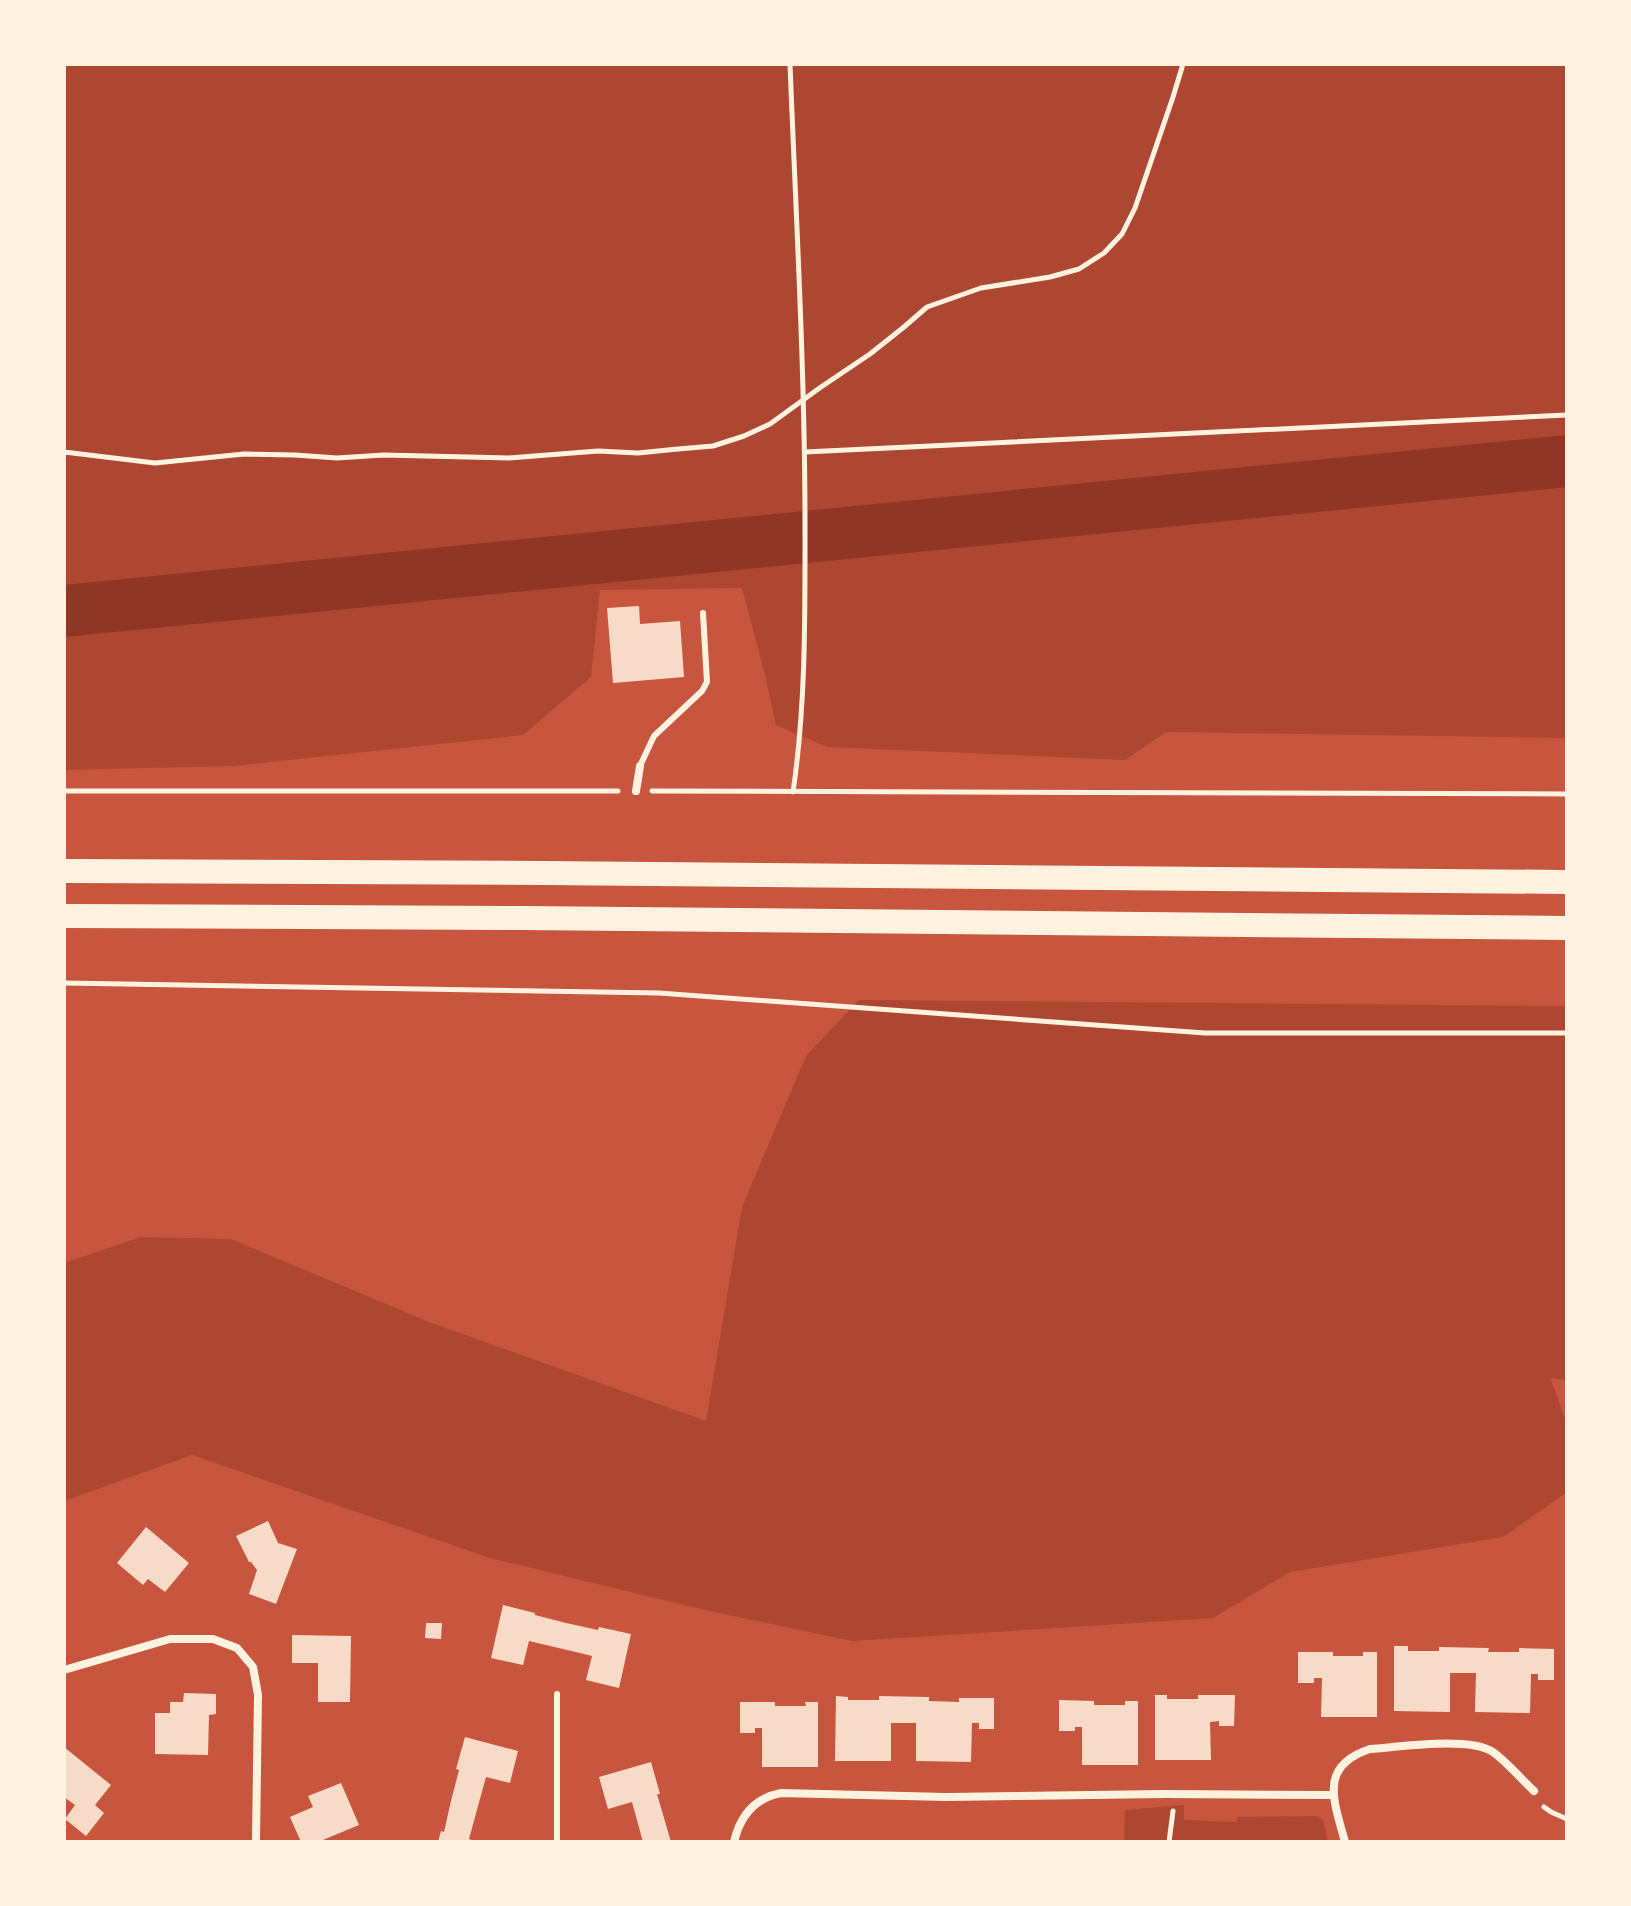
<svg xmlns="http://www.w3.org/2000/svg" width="1631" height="1906" font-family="Helvetica,sans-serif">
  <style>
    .green { fill: #ae4732 }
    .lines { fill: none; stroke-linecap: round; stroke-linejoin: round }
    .river { stroke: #8f3625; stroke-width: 52 }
    .building { fill: #f7dbc8 }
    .path { stroke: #fff3e0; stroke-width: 5 }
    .service { stroke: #fff3e0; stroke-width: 6 }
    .minor { stroke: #fff3e0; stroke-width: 8 }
    .motorway { stroke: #fff3e0; stroke-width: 24 }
  </style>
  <rect width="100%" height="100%" fill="#c8553d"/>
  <g class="green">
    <polygon points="64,64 1567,64 1567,738 1166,732 1125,760 827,747 776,725 765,675 742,588 600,590 591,677 523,735 234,766 64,770"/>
    <polygon points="859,1000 1567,1006 1567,1380 1550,1378 1567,1424 1567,1492 1503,1537 1290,1572 1213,1618 852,1641 709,1611 490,1558 192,1455 64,1501 64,1263 141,1237 231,1239 429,1322 706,1421 742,1207 806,1056"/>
    <polygon points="1184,1805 1184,1820 1236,1822 1238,1817 1316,1816 1323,1820 1328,1842 1124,1842 1125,1810"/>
  </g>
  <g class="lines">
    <polyline class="river" points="64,611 1567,461"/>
  </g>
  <g class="building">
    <polygon points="639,606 640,624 680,621 684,677 613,683 607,608"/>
    <polygon points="268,1521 278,1543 297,1549 276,1604 249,1594 257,1570 251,1562 249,1562 236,1536"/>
    <polygon points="146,1527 189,1563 165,1592 148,1579 143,1585 117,1563"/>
    <polygon points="503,1605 535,1613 535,1615 566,1623 598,1630 599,1627 631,1634 619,1688 586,1680 592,1656 580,1653 529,1641 523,1665 491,1658"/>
    <polygon points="426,1623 442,1623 441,1639 425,1638"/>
    <polygon points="292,1635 351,1636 350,1702 318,1702 318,1663 292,1663"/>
    <polygon points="1394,1646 1408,1646 1408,1651 1439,1651 1439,1647 1489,1648 1488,1652 1519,1652 1519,1648 1554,1649 1554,1680 1538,1680 1538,1674 1531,1674 1530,1713 1475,1712 1476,1673 1450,1673 1450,1712 1394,1711"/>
    <polygon points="1298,1652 1333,1652 1333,1656 1363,1656 1363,1652 1377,1652 1377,1717 1321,1717 1322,1678 1314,1678 1314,1683 1298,1683"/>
    <polygon points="184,1693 216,1694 216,1714 209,1715 208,1755 155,1754 155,1713 170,1713 170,1702 183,1702"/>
    <polygon points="1155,1695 1167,1695 1167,1699 1198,1699 1198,1695 1235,1695 1234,1726 1219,1726 1219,1721 1210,1722 1211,1760 1155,1760"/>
    <polygon points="836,1696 848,1697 848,1700 879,1700 879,1696 929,1697 929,1701 959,1702 959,1698 994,1698 994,1729 979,1729 979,1723 972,1723 971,1762 916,1761 916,1723 891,1723 891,1761 835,1761"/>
    <polygon points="1059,1700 1094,1701 1094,1705 1125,1705 1125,1701 1138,1701 1138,1765 1082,1765 1082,1727 1075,1727 1075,1731 1059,1731"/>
    <polygon points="740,1702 775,1702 775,1706 806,1706 805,1702 818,1702 818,1767 762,1767 762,1728 755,1728 755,1733 740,1733"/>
    <polygon points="465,1737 518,1751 510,1783 486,1777 469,1839 477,1842 438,1842 441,1831 444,1832 451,1801 459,1770 456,1769"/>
    <polygon points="64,1747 111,1785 95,1805 104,1813 86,1836 65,1819 75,1805 64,1797"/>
    <polygon points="651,1762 660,1794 657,1794 671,1842 643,1842 632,1802 608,1809 599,1777"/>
    <polygon points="341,1783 359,1825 318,1842 301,1842 290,1817 313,1807 308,1796"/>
  </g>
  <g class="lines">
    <g class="path">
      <path d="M790,64C796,218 805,371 805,525C805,614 806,704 793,792"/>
      <polyline points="64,452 155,463 244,454 295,455 337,458 384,455 509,458 598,451 638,453 678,449 713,446 744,436 770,424 821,387 870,354 904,327 927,307 981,288 1050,277 1079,269 1104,253 1122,234 1135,208 1173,97 1183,64"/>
      <polyline points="805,452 1567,415"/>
      <polyline points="64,791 618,791"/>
      <polyline points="652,791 1567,794"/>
      <polyline points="64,983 659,993 1205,1033 1567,1033"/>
      <polyline points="1544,1807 1551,1812 1567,1819"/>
      <polyline points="1169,1842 1173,1811"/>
    </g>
    <g class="service">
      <polyline points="640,766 654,736 702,691 707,682 703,613"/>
      <polyline points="557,1842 557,1694"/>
    </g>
    <g class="minor">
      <polyline points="636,791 640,766"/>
      <polyline points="64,1670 170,1639 213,1639 237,1648 253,1667 258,1695 256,1842"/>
      <path d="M734,1842C740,1816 755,1798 781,1793L946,1797L1165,1794L1332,1795"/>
      <path d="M1345,1842C1334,1801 1318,1766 1370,1749C1400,1747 1469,1736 1493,1752C1508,1763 1520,1778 1534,1791"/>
    </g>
    <g class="motorway">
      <polyline points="64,871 543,873 1567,882"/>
      <polyline points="64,916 522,918 1567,928"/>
    </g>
  </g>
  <rect width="1631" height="1906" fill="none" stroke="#fff3e0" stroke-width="132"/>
</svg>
